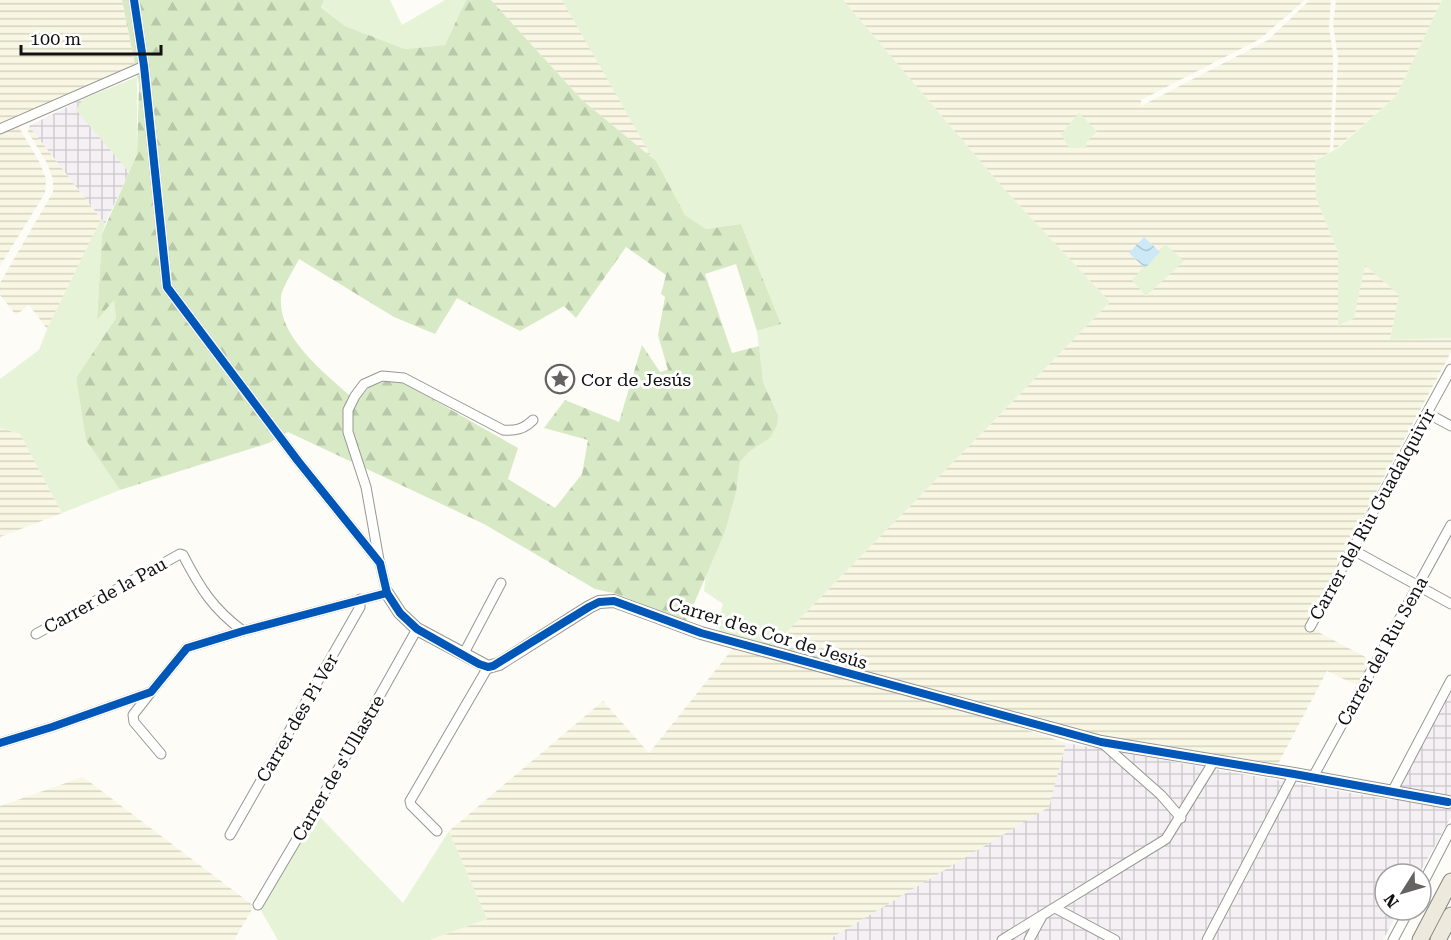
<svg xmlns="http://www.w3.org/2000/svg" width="1451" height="940" font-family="'Roboto Serif',serif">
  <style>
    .industrial { fill: url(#industrial-grid) }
    .farmland { fill: url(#farmland-rules); fill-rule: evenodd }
    .grass { fill: #e7f3d7 }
    .forest { fill: url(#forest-firs); fill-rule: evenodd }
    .water { fill: url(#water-waves) }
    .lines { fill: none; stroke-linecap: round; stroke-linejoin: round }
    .minor-casing { stroke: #979795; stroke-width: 11 }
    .tertiary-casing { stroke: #979795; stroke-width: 14 }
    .primary-casing { stroke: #858482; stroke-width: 17 }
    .minor { stroke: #fffffe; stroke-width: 9 }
    .tertiary { stroke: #fffffe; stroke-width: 12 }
    .primary { stroke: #ede9dc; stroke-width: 15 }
    .cycleway-casing { stroke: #fff; stroke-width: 11 }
    .cycleway { stroke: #0057b8; stroke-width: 8 }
    .labels { text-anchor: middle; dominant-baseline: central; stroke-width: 6; stroke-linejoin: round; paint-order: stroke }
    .poi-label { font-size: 18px; fill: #111; stroke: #fff; text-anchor: start }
    .street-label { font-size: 18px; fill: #111; stroke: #fff }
  </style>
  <defs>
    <pattern id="industrial-grid" width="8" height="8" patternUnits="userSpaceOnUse" patternTransform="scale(1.5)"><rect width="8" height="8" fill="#f5f0f3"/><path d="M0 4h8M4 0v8" fill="none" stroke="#d1cdcf"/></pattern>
    <pattern id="farmland-rules" width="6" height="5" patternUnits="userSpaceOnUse" patternTransform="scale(1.5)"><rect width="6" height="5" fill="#f9f7e4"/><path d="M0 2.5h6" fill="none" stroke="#d4d3c3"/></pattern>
    <pattern id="forest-firs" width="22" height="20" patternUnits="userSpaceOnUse" patternTransform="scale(1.5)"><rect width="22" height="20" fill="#d8eac5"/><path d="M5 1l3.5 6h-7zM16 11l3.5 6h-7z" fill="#b8c8a8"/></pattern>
    <pattern id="water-waves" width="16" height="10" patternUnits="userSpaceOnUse" patternTransform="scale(1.5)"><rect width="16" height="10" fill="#cde8f7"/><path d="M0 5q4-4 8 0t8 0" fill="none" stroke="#afc6d3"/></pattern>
  </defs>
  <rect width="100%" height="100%" fill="#fdfcf7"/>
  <g class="industrial">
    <polygon points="83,99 77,110 129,172 105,224 29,126"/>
    <polygon points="1451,688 1451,817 1419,874 1385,874 1385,910 1399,910 1383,940 828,940 1048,807 1066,743 1391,800"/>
  </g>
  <g class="farmland">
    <polygon points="0,0 122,0 135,66 0,124"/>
    <polygon points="491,0 562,0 656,161 582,100"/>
    <path d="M843,0H1305L1260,39L1141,100V106L1268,40L1310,0H1331L1329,28L1333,53V82L1330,152L1315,161L1316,198L1338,252V326L1354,318L1365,265L1399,295L1390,340L1451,338V352L1305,625L1371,660L1358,686L1327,671L1278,764L1101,736L773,646L1110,302L1005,190ZM1144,237L1160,252L1166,245L1147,296L1132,280L1145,267L1130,253Z"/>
    <polygon points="1336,0 1442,0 1396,96 1333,151 1338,58 1333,24"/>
    <polygon points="18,126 39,161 46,179 45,193 0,266 0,134"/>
    <polygon points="29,126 101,219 47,329 29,305 16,315 0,295 0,283 53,192 53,179 47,163 28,132"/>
    <polygon points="0,428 20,434 62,513 0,537"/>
    <polygon points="734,647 991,718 1066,743 1049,807 828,940 430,940 487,919 449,831 603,701 649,753"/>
    <polygon points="83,777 254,906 234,940 0,940 0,806"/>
  </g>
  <g class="grass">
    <polygon points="324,0 390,0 402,25 445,0 466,0 445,45 405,49 345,26 321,6"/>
    <polygon points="562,0 843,0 1005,190 1110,302 773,646 722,634 717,625 723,604 704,591 706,575 725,532 736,493 740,462 750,451 770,438 778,415 763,382 757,331 781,324 741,224 706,229 685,215"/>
    <polygon points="1442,0 1451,0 1451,338 1390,340 1399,295 1365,265 1354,318 1338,326 1338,252 1316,198 1315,161 1338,148 1396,96"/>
    <polygon points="137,77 137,154 129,172 76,110 83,99"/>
    <polygon points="1079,113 1097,131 1086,143 1087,148 1069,148 1061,134"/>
    <polygon points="101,219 105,224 102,234 97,319 114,299 116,318 76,378 86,440 120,490 62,513 20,434 0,428 0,379 39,350 47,329"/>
    <polygon points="1165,244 1184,261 1146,296 1132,280"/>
    <polygon points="317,814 403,903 449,831 487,919 430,940 278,940 260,909"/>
  </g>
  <path class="forest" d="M122,0H324L321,7L345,26L405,49L445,45L466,0H491L582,100L656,161L685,215L706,229L741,224L781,324L757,331L736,264L705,274L732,353L759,346L763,382L778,415L777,425L770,438L750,451L740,462L736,493L725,532L686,622L617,594L595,589L484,524L288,432L269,443L120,490L86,440L76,378L116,318L114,300L97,320L102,234L137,154L139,85ZM626,247L666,275L661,294L665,297L658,335L668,370L660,372L642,345L619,422L565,400L544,428L588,440L582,474L555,508L508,479L518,448L406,384L388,380L369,387L357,402C330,377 277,339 281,297C282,288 294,269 299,259L394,317L435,334L457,298L520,331L564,306L576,318Z"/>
  <polygon class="water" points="1144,237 1160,252 1145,268 1129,253"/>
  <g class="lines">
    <g class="minor-casing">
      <g id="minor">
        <polyline points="0,129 144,66"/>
        <polyline points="1427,413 1451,426"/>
        <polyline points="1353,550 1451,604"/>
        <path d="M379,560L366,487L348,432V410L355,396L364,384L382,376L404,378L503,430C516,431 524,429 533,420"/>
        <polyline points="1310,627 1451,369"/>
        <path d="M36,634L180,554L183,555C200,588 213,609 243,631"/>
        <polyline points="463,655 501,583"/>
        <polyline points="151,692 133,715 134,722 161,754"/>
        <polyline points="1101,742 1161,795 1181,818"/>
        <polyline points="0,743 52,727 151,692 187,648 243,631 387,593 380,563 298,461 167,287 144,66 134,0"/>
        <polyline points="1313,777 1451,525"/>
        <polyline points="1392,792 1451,680"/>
        <polyline points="437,831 411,805 410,801 488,667"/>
        <polyline points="230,835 360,607 360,599"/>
        <polyline points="1421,887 1451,829"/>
        <polyline points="258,905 343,761 417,629"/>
        <polyline points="1055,908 1115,940"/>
        <polyline points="1002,940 1166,839 1214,761"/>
        <polyline points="1029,940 1041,918"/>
        <polyline points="1207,940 1294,774"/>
        <polyline points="1393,940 1409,910"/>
      </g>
    </g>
    <g class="tertiary-casing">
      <polyline id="tertiary" points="387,593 400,613 417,629 488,667 499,664 589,607 599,602 614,601 701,633 1101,742 1294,774 1448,802"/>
    </g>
    <g class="primary-casing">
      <g id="primary">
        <polyline points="1420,940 1451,881"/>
        <polyline points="1438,940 1451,915"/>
      </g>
    </g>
    <use href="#minor" class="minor"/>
    <use href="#tertiary" class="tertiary"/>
    <use href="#primary" class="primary"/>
    <g class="cycleway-casing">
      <g id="cycleway">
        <polyline points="134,0 144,66 167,287 298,461 380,563 387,593 400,613 417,629 479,664 488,667 493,666 589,607 599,602 614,601 701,633 1101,742 1294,774 1448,802"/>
        <polyline points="0,743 52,727 151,692 187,648 243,631 387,593"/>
      </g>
    </g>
    <use href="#cycleway" class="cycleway"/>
  </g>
  <defs>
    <g id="sight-ring" transform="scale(1.5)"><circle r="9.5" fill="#fff" stroke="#646362" stroke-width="1.5"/><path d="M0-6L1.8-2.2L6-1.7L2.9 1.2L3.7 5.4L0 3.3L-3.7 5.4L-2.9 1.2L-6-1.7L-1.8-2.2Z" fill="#646362"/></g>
  </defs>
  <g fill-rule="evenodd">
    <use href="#sight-ring" x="560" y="379"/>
  </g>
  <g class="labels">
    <g class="poi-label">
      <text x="581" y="379">Cor de Jesús</text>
    </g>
    <g class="street-label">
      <text transform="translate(1372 514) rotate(-61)">Carrer del Riu Guadalquivir</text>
      <text transform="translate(105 595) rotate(-29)">Carrer de la Pau</text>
      <text transform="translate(768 633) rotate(17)">Carrer d'es Cor de Jesús</text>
      <text transform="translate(1382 651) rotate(-61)">Carrer del Riu Sena</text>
      <text transform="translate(297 718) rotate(-60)">Carrer des Pi Ver</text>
      <text transform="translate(338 768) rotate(-60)">Carrer de s'Ullastre</text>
    </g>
  </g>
  <g transform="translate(1403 892) rotate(233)"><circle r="28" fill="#ffffff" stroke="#a0a0a0" stroke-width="1.5"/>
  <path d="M0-4.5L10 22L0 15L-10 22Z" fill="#646362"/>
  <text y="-9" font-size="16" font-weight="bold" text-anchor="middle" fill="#111111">N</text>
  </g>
  <path d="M21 45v9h140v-9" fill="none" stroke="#111111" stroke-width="3"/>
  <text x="30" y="45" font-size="18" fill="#111111" stroke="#ffffff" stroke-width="4.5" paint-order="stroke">100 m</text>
</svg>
